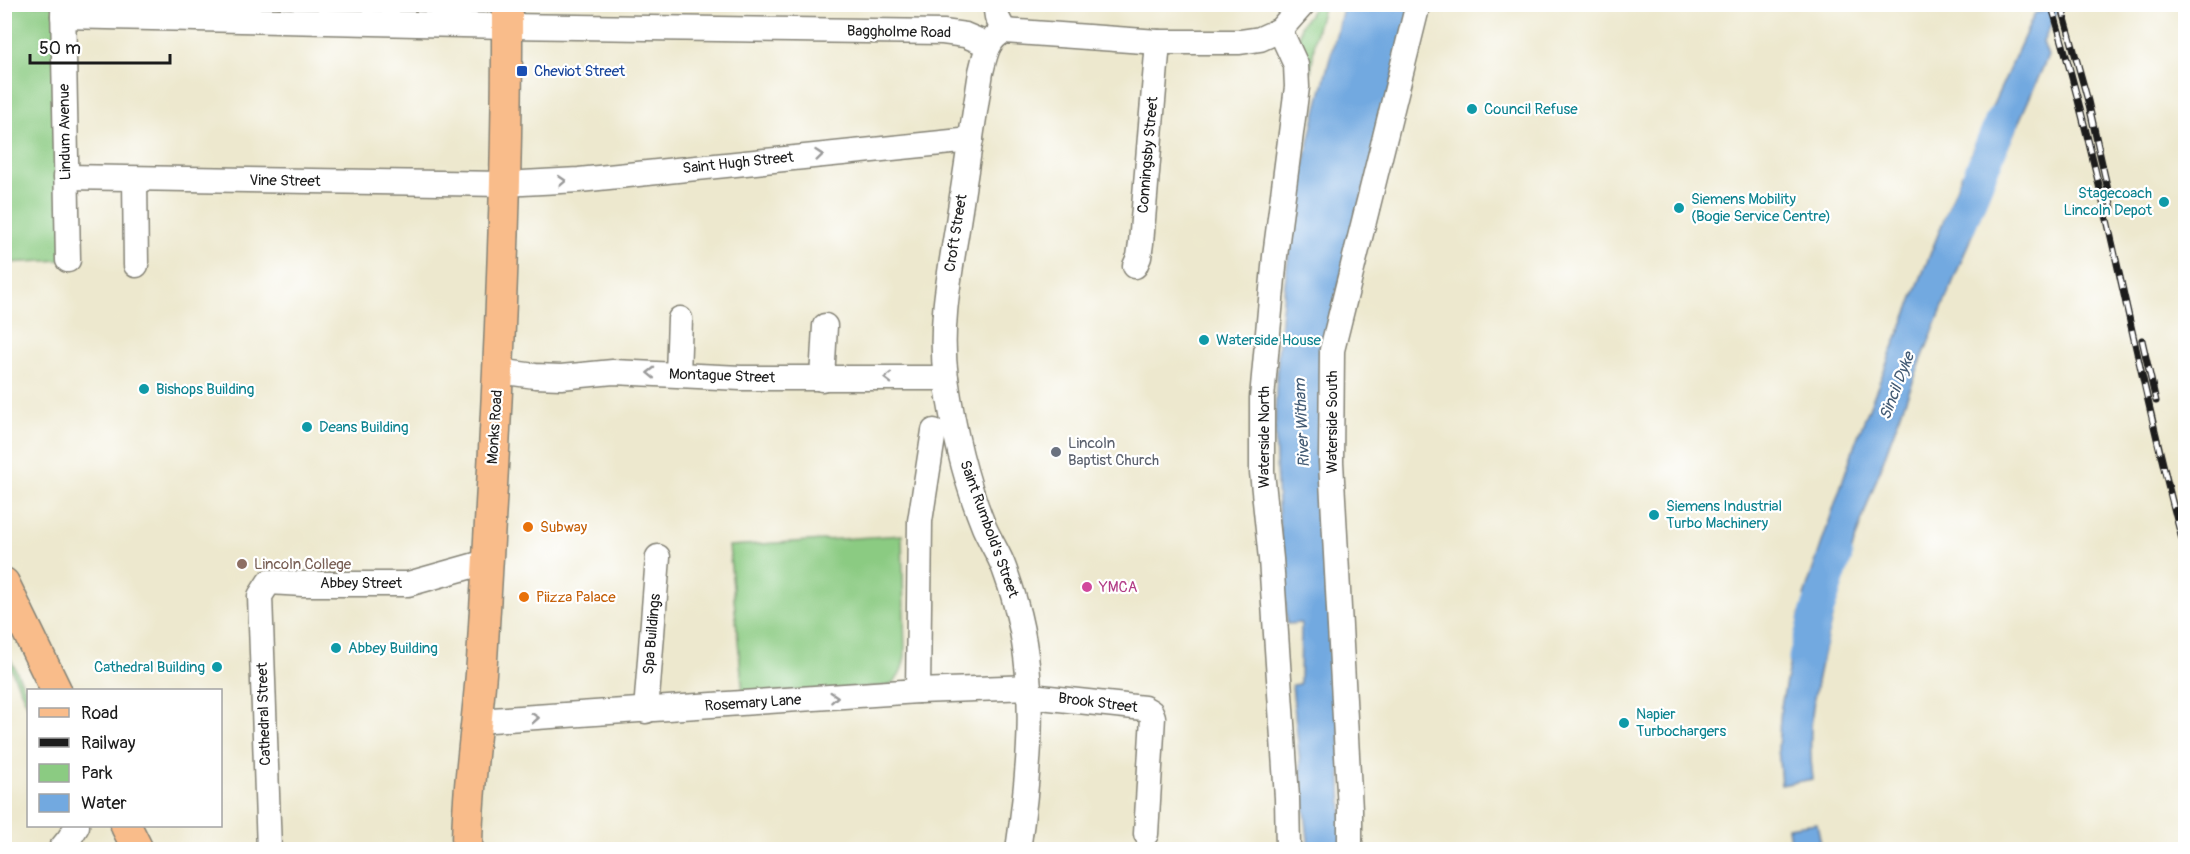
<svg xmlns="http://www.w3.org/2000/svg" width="2190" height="854" font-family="Pangolin,sans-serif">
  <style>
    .green { fill: #8bcb82; stroke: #54744f; stroke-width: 1.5 }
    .water { fill: #72a9e0; stroke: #47627e; stroke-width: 1.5 }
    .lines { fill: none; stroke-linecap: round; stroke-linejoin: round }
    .river { stroke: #72a9e0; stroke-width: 33 }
    .minor-casing { stroke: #848275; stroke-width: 27 }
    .major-casing { stroke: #848275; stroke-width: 33 }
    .minor { stroke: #fff; stroke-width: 24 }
    .major { stroke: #f9bc8a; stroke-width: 30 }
    .rail-casing { stroke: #1c1c1c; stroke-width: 7 }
    .rail { stroke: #fff; stroke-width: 4.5; stroke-dasharray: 14; stroke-linecap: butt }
    .oneway { stroke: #999 }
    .transit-dot { fill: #1a4fb4; stroke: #fff; stroke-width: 2 }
    .culture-dot { fill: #0f9aa8; stroke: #fff; stroke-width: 2 }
    .worship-dot { fill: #6b7280; stroke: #fff; stroke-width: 2 }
    .food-dot { fill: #e8710a; stroke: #fff; stroke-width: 2 }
    .education-dot { fill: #8d6e63; stroke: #fff; stroke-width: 2 }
    .hotel-dot { fill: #d1479c; stroke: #fff; stroke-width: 2 }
    .labels { text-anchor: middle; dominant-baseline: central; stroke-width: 4.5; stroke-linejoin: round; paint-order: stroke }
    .street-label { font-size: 15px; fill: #1c1c1c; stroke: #fff }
    .transit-label { font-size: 15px; fill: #164399; stroke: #fff; text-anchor: start }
    .culture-label { font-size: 15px; fill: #0d838f; stroke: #fff; text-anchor: start }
    .worship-label { font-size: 15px; fill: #5b616d; stroke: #fff; text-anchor: start }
    .food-label { font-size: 15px; fill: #c56008; stroke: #fff; text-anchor: start }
    .education-label { font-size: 15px; fill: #785e54; stroke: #fff; text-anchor: start }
    .hotel-label { font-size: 15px; fill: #b23c85; stroke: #fff; text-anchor: start }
    .water-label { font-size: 16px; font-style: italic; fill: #435b74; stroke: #fff }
  </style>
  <rect width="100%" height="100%" fill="#fff"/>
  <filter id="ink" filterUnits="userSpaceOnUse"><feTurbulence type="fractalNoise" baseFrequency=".0167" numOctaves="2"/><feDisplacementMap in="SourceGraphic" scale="12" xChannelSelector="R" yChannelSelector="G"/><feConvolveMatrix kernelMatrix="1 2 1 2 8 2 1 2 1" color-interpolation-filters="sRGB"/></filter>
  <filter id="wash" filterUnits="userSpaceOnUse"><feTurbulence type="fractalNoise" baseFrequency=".008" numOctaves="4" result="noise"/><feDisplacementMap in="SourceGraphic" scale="24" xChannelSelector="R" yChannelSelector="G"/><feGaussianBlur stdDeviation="1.35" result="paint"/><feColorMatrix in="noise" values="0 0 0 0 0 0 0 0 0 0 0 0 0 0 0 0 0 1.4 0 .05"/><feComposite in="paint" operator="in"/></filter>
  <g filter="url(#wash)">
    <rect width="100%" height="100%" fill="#ede8ce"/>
    <g class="green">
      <polygon points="5,5 61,5 63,260 5,263"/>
      <polygon points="1316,5 1324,5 1316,32 1311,72 1299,37 1301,25"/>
      <path d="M902,535L905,656C902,670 901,678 888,686L743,694L729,546Z"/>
      <polygon points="4,646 28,695 28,706 5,656"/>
    </g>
    <g class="water">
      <polygon points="2049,4 2060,5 2043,42 2048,56 1999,167 1970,155 2035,13 2045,11"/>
      <path d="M1344,5H1412L1327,330L1343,849H1309L1292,685L1300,684L1301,623L1287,624C1281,546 1273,468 1276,389C1279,327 1286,264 1297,203C1308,136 1327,70 1344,5Z"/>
      <path d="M1962,174L1992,186C1936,323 1879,459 1836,600L1804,596L1856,441Z"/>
      <path d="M1800,612L1832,618C1818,672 1805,723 1813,779L1781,785L1778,748L1781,706Z"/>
      <polygon points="1817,823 1822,849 1791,849 1788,827"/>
    </g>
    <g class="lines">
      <g class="river">
        <polyline points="1960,223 2002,120"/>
        <polyline points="1805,658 1816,615 1836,555"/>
      </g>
    </g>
  </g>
  <g filter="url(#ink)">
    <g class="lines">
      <g class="minor-casing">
        <g id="minor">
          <polyline points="63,4 68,260"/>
          <polyline points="995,4 997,17 1004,31"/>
          <polyline points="63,16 507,26 943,32 965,35 989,45"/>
          <polyline points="1280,30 1296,65 1297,87 1275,256 1262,398 1262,472 1271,559 1287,798 1288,850"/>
          <polyline points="66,177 504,184 579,180 971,140"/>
          <polyline points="135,179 136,265"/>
          <polyline points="1135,266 1139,257 1141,243 1158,42"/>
          <polyline points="499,371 535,376 561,377 613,372 741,378 946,378"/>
          <polyline points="678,374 680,319"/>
          <polyline points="822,379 825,326"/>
          <polyline points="918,691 920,521 934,431"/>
          <polyline points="1031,696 1144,708 1151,712 1153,717 1146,834"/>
          <polyline points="646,711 658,557"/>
          <polyline points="477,721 918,691 1029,687"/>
          <polyline points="60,850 69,839 77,826"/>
          <polyline points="269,850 260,596 269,582 303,584 408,584 486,562"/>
          <path d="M1018,850C1030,768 1038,682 1015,602C1012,591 1008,579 1004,568C999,554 990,541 984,527C965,480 953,428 946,378C939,328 949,278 957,229C965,177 973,124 981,72C985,56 987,39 1004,31L1158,42H1240L1260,39L1280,30L1303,4"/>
          <polyline points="1350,850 1350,810 1331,462 1332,350 1418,4"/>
        </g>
      </g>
      <g class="major-casing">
        <g id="major">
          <polyline points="4,583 56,690"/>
          <polyline points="126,826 138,850"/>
          <path d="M467,850C467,786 478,723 482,660C495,442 508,223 507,4"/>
        </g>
      </g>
      <use href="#minor" class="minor"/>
      <use href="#major" class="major"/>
      <g class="rail-casing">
        <g id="rail">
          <path d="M2051,4C2106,185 2136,372 2186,554"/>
          <polyline points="2061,4 2088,101 2112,208"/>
          <polyline points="2142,340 2156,401"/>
        </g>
      </g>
      <use href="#rail" class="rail"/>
    </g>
    <defs><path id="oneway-chevron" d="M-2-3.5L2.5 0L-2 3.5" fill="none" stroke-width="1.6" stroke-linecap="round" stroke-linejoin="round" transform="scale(1.5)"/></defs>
    <g class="oneway">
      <use href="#oneway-chevron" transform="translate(819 155) rotate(-6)"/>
      <use href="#oneway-chevron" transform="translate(562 181) rotate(-3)"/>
      <use href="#oneway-chevron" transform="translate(651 373) rotate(-179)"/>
      <use href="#oneway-chevron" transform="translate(888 378) rotate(179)"/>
      <use href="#oneway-chevron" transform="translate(834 697) rotate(-4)"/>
      <use href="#oneway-chevron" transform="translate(535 718) rotate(-4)"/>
    </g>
  </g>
  <rect class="transit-dot" x="516" y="65" width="12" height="12" rx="3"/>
  <g class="culture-dot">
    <circle cx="1472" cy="109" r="6"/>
    <circle cx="2164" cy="202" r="6"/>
    <circle cx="1679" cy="208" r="6"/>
    <circle cx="1204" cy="340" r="6"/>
    <circle cx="144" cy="389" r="6"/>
    <circle cx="307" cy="427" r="6"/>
    <circle cx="1654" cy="515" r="6"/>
    <circle cx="336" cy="648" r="6"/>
    <circle cx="217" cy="667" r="6"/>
    <circle cx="1624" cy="723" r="6"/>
  </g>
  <circle class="worship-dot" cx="1056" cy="452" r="6"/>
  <g class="food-dot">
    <circle cx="528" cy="527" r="6"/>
    <circle cx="524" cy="597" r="6"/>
  </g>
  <circle class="education-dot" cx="242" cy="564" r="6"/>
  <circle class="hotel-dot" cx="1087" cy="587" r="6"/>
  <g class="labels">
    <g class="street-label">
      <text transform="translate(899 32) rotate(1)">Baggholme Road</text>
      <text transform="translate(65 132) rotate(-91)">Lindum Avenue</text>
      <text transform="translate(1148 155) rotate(-85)">Conningsby Street</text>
      <text transform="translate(738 163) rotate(-6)">Saint Hugh Street</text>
      <text transform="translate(285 181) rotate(1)">Vine Street</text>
      <text transform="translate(956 233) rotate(-81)">Croft Street</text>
      <text transform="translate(722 376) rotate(2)">Montague Street</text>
      <text transform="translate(1332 422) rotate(-90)">Waterside South</text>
      <text transform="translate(495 427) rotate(-86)">Monks Road</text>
      <text transform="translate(1264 437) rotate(-90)">Waterside North</text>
      <text transform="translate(989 529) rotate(70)">Saint Rumbold's Street</text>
      <text x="361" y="583">Abbey Street</text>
      <text transform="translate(652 634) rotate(-85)">Spa Buildings</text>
      <text transform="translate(753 703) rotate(-4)">Rosemary Lane</text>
      <text transform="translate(1098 703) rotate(7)">Brook Street</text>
      <text transform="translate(264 714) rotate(-92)">Cathedral Street</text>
    </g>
    <g class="transit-label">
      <text x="534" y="71">Cheviot Street</text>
    </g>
    <g class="culture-label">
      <text x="1484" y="109">Council Refuse</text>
      <text x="2152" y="193" text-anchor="end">Stagecoach<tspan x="2152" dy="17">Lincoln Depot</tspan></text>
      <text x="1691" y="199">Siemens Mobility<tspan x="1691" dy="17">(Bogie Service Centre)</tspan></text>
      <text x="1216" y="340">Waterside House</text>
      <text x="156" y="389">Bishops Building</text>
      <text x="319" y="427">Deans Building</text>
      <text x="1666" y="506">Siemens Industrial<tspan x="1666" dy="17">Turbo Machinery</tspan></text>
      <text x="348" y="648">Abbey Building</text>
      <text x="205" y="667" text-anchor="end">Cathedral Building</text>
      <text x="1636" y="714">Napier<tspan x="1636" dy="17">Turbochargers</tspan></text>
    </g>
    <g class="worship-label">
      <text x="1068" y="443">Lincoln<tspan x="1068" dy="17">Baptist Church</tspan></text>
    </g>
    <g class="food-label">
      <text x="540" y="527">Subway</text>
      <text x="536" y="597">Piizza Palace</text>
    </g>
    <g class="education-label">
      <text x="254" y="564">Lincoln College</text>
    </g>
    <g class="hotel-label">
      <text x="1099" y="587">YMCA</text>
    </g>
    <g class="water-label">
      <text transform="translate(1897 386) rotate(-69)">Sincil Dyke</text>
      <text transform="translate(1302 423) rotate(-93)">River Witham</text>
    </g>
  </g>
  <rect width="2190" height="854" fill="none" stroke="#fff" stroke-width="24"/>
  <rect x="27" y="689" width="195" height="138" fill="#ffffff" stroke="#a4a4a4" stroke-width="1.5"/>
  <rect x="39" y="708" width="30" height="9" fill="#f9bc8a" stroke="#a4a4a4" stroke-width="1.5"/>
  <text x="81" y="719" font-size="18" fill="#1c1c1c">Road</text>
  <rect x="39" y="738" width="30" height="9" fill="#1c1c1c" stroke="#a4a4a4" stroke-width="1.5"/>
  <text x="81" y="749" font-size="18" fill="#1c1c1c">Railway</text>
  <rect x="39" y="764" width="30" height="18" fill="#8bcb82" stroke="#a4a4a4" stroke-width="1.5"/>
  <text x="81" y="779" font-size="18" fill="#1c1c1c">Park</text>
  <rect x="39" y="794" width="30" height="18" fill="#72a9e0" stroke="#a4a4a4" stroke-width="1.5"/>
  <text x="81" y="809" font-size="18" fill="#1c1c1c">Water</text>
  <path d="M30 54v9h140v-9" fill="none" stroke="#1c1c1c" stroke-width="3"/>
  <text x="39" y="54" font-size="18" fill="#1c1c1c" stroke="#ffffff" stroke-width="4.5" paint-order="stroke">50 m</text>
</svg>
